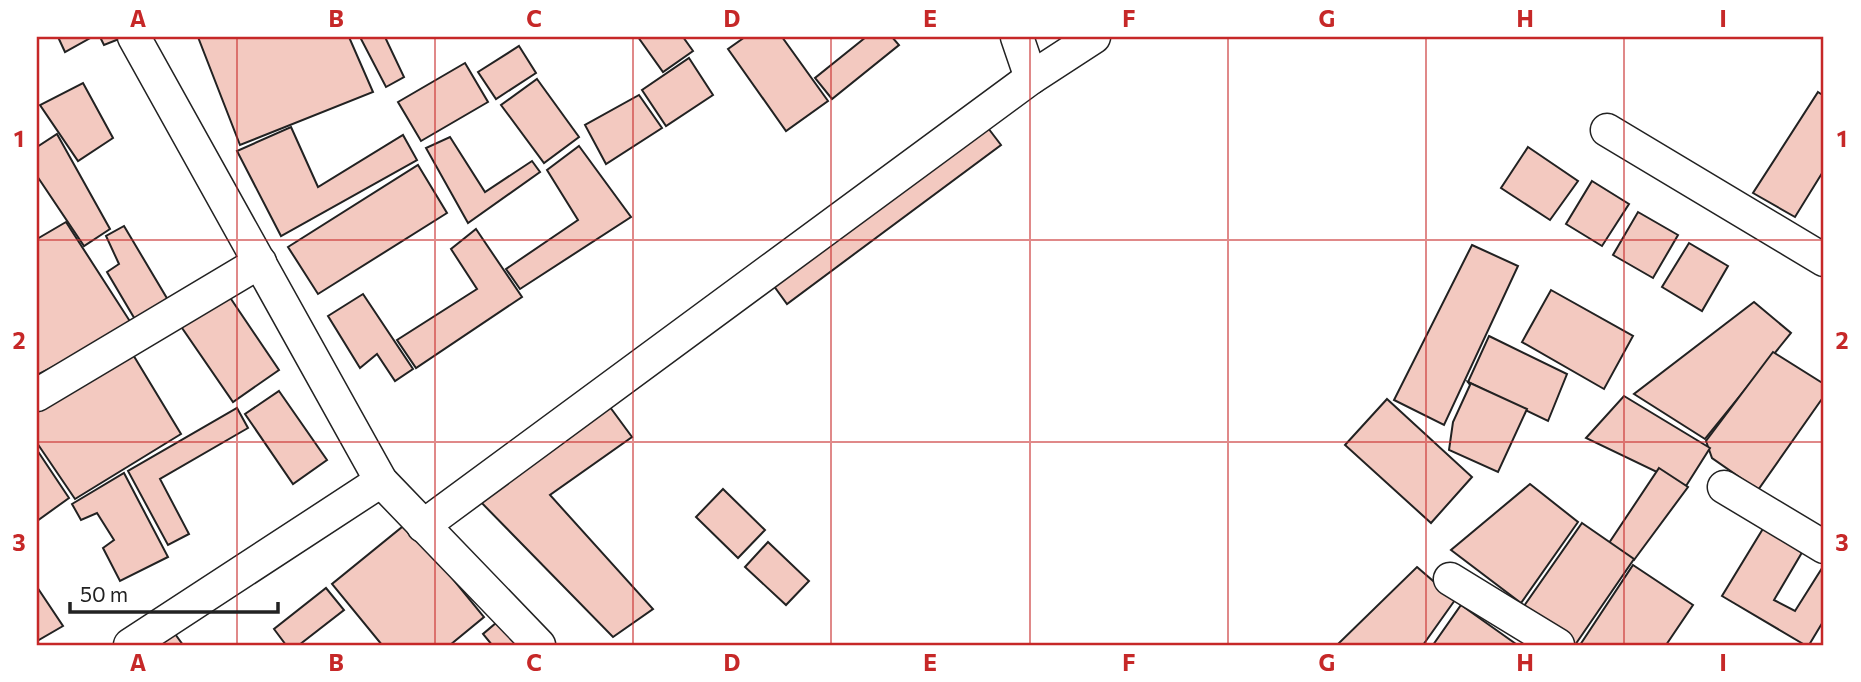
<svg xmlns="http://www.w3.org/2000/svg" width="1861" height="682" font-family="Commissioner,sans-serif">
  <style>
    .building { fill: #f3c9c0; stroke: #222; stroke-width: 2 }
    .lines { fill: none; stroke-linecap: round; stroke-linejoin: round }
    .minor-casing { stroke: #222; stroke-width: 35 }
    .minor { stroke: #fff; stroke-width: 32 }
    .grid { fill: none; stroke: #c62828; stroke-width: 2; stroke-opacity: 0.55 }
    .neatline { fill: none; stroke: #c62828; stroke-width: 2.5 }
    .grid-label { font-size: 23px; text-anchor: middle; font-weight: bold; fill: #c62828 }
  </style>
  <rect width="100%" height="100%" fill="#fff"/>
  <g class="building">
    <polygon points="58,37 92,37 65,52"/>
    <polygon points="100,37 124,37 104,45"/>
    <polygon points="198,37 349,37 373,92 240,145"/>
    <polygon points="360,37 385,37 404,77 386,87"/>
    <polygon points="638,37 683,37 693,51 663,72"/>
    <polygon points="745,37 782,37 828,101 786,131 728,49"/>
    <polygon points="866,37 892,37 899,45 832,99 815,78"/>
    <polygon points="519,46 536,73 496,99 478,72"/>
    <polygon points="689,58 713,95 666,126 642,90"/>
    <polygon points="465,63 488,102 421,141 398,102"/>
    <polygon points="537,79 579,137 544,163 501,105"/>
    <polygon points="83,83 113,138 78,161 40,105"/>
    <polygon points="1818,92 1824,96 1824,170 1795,217 1753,193"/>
    <polygon points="639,95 662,128 606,164 585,125"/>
    <polygon points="985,124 1001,145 787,304 771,282"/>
    <polygon points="291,127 318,187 403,135 417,160 281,236 237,151"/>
    <polygon points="57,134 110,229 84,246 37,176 37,147"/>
    <polygon points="450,137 485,192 532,161 540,172 468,223 426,148"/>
    <polygon points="579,146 631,217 520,289 506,269 578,220 547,170"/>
    <polygon points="1528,147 1578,181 1550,220 1501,188"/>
    <polygon points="418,165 447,213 318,294 288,247"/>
    <polygon points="1592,181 1629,204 1602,246 1566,224"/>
    <polygon points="1638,212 1678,235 1653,278 1613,255"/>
    <polygon points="66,222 133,326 37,375 37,239"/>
    <polygon points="124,226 168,300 136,321 107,272 119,264 106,236"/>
    <polygon points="476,229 522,297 416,368 397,340 477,289 451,249"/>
    <polygon points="1689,243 1728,266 1702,311 1662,287"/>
    <polygon points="1472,245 1518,266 1444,425 1394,400"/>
    <polygon points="1551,290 1633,336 1604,389 1522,342"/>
    <polygon points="227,293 279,370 233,402 180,325"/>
    <polygon points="363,294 413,369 395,381 377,354 360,368 328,316"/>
    <polygon points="1754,302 1791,333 1705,439 1634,394"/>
    <polygon points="1489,336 1567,374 1548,421 1468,382"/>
    <polygon points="1773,352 1824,384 1824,396 1758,490 1712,458 1706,441"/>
    <polygon points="132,353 181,434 75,499 37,443 37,411"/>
    <polygon points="1468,382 1527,409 1498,472 1449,450 1453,422 1470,385"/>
    <polygon points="279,391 327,460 293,484 245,414"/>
    <polygon points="1624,396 1710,448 1686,486 1586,438"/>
    <polygon points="1387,399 1472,477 1431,523 1345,445"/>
    <polygon points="607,403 632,437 550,495 653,609 613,637 473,494"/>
    <polygon points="237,408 248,428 160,479 189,534 168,545 128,471"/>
    <polygon points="37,450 69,498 37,521"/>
    <polygon points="1659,468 1688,487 1634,560 1609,543"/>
    <polygon points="124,473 168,557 120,581 103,548 114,540 97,513 81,520 72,504"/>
    <polygon points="1530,484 1578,522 1521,603 1451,550"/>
    <polygon points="723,489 765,530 738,558 696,517"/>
    <polygon points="1775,509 1814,532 1774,600 1795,611 1824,565 1824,620 1809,645 1805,645 1722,596"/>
    <polygon points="407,523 484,617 450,645 382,645 332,584"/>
    <polygon points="1582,523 1634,559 1575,645 1571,645 1524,606"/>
    <polygon points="768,542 809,581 786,605 745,567"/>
    <polygon points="1633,565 1693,605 1666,645 1580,645"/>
    <polygon points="1417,567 1455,600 1423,645 1338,644"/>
    <polygon points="37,587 63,626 37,641"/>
    <polygon points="326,588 344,610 299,645 286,645 274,629"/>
    <polygon points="1461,605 1516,644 1433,645"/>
    <polygon points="509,612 537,645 492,645 483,634"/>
    <polygon points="170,627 183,645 143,645"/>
  </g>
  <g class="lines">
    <g class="minor-casing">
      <g id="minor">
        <polyline points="134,37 381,481 539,645"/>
        <polyline points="1017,37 1031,78"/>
        <polyline points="1607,130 1824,260"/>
        <polyline points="37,395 260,262"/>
        <polyline points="1724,487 1824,547"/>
        <polyline points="423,526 1031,78 1094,37"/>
        <polyline points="1450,579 1558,645"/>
        <polyline points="130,645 381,481"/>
      </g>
    </g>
    <use href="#minor" class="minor"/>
  </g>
  <path class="grid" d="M237,37V645M435,37V645M633,37V645M831,37V645M1030,37V645M1228,37V645M1426,37V645M1624,37V645M37,240H1824M37,442H1824"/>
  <rect width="1861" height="682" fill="none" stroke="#ffffff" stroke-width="77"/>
  <path d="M70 602v10h208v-10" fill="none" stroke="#222222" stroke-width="3.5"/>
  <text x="80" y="602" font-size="21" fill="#222222" stroke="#ffffff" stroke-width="5" paint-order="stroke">50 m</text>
  <rect x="38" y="38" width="1784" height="606" class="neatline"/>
  <g class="grid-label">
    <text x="138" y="27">A</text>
    <text x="336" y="27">B</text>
    <text x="534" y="27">C</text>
    <text x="732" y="27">D</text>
    <text x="930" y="27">E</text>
    <text x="1129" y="27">F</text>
    <text x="1327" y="27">G</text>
    <text x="1525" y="27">H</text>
    <text x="1723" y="27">I</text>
    <text x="19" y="147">1</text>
    <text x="1842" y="147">1</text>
    <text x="19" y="349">2</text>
    <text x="1842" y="349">2</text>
    <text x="19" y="551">3</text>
    <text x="1842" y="551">3</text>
    <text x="138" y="671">A</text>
    <text x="336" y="671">B</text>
    <text x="534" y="671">C</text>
    <text x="732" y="671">D</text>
    <text x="930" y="671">E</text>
    <text x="1129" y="671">F</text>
    <text x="1327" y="671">G</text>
    <text x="1525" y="671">H</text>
    <text x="1723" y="671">I</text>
  </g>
</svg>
